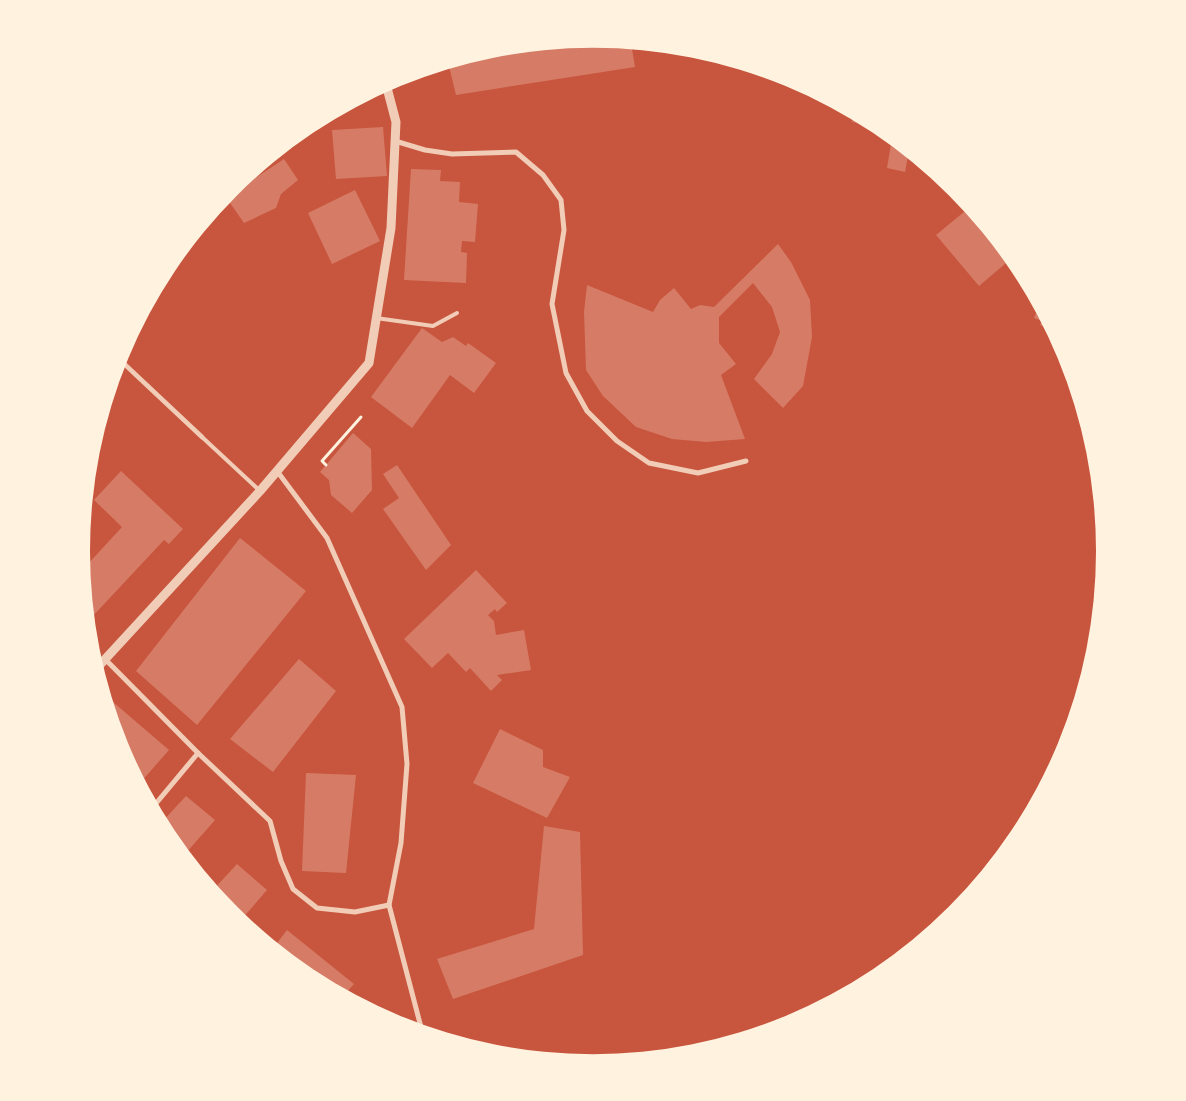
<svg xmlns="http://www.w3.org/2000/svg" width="1186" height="1101" font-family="'Archivo Narrow',sans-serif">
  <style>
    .building { fill: #d67c66 }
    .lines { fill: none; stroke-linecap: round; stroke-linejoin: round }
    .path { stroke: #fff3e0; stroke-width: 3 }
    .service { stroke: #f1ccb7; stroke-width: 4 }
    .pedestrian { stroke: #f1ccb7; stroke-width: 4.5 }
    .minor { stroke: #f1ccb7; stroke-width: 5 }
    .tertiary { stroke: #f1ccb7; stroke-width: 9 }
  </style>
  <rect width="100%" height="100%" fill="#c8553d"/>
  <g class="building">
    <polygon points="593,39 631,43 635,67 456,95 448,62 493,49"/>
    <polygon points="854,113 878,125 880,127 852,122"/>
    <polygon points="383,127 387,176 336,179 332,130"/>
    <polygon points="891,144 903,146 909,151 905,172 887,168"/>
    <polygon points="284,159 298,180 281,194 276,208 244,223 226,197"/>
    <polygon points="411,169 441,170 440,181 460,182 459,202 478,204 475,242 462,241 461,252 467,253 466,283 404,280"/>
    <polygon points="355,190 380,241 332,264 308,213"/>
    <polygon points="970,207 1012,258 979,286 936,235"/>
    <polygon points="778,244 791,262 810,300 812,337 803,386 783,408 754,379 772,354 780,332 772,307 753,283 719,317 719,343 736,364 721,375 745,439 706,442 672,439 636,427 603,396 586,370 584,312 587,285 653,312 660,300 674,288 691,309 700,305 714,307"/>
    <polygon points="1039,305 1043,312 1053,330 1040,325 1042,321 1034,318"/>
    <polygon points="422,328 442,342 453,337 466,346 468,343 496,363 474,393 450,375 412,428 371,397"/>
    <polygon points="353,433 371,449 372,490 352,513 331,495 329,480 320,472"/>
    <polygon points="397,465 451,545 426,570 383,509 399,498 383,474"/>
    <polygon points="121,471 183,529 169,544 164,540 91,618 88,614 82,560 87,565 122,527 94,500"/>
    <polygon points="240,538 306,591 197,725 136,671"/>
    <polygon points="476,570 507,603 497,612 495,609 488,615 494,621 496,635 524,630 531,670 497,675 502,680 491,691 470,668 466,672 448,653 432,668 404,639"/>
    <polygon points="299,659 336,691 273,772 230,739"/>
    <polygon points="106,696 169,750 140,783 120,746"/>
    <polygon points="500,729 543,750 543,767 570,777 547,818 473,783"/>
    <polygon points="306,773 356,775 346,873 302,871"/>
    <polygon points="186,796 215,820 186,853 197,866 195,868 168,836 170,834 161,823"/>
    <polygon points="544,826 580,832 583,955 453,999 437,959 534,929"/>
    <polygon points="237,864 267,890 241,920 213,890"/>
    <polygon points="287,930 354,984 344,995 308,976 274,947"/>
  </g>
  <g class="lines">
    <polyline class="path" points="326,465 322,461 361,417"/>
    <g class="service">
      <polyline points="376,318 433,326 457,313"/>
      <polyline points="202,437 259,490"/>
    </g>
    <polyline class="pedestrian" points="119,359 202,437"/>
    <g class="minor">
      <polyline points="395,141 425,150 452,154 516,152 543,175 561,200 564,230 552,304 566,373 587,411 617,441 649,463 698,473 746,461"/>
      <polyline points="277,471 327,538 402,707 407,764 401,843 389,905 422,1031"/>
      <polyline points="105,659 198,753 270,821 281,861 293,889 317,908 355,912 389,905"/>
      <polyline points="153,807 198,753"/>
    </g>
    <polyline class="tertiary" points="97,668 260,491 369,363 391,228 396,122 386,84"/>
  </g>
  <path d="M0 0H1186V1101H0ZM90 551a503 503 0 1 1 1006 0a503 503 0 1 1-1006 0Z" fill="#fff3e0" fill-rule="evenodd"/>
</svg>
